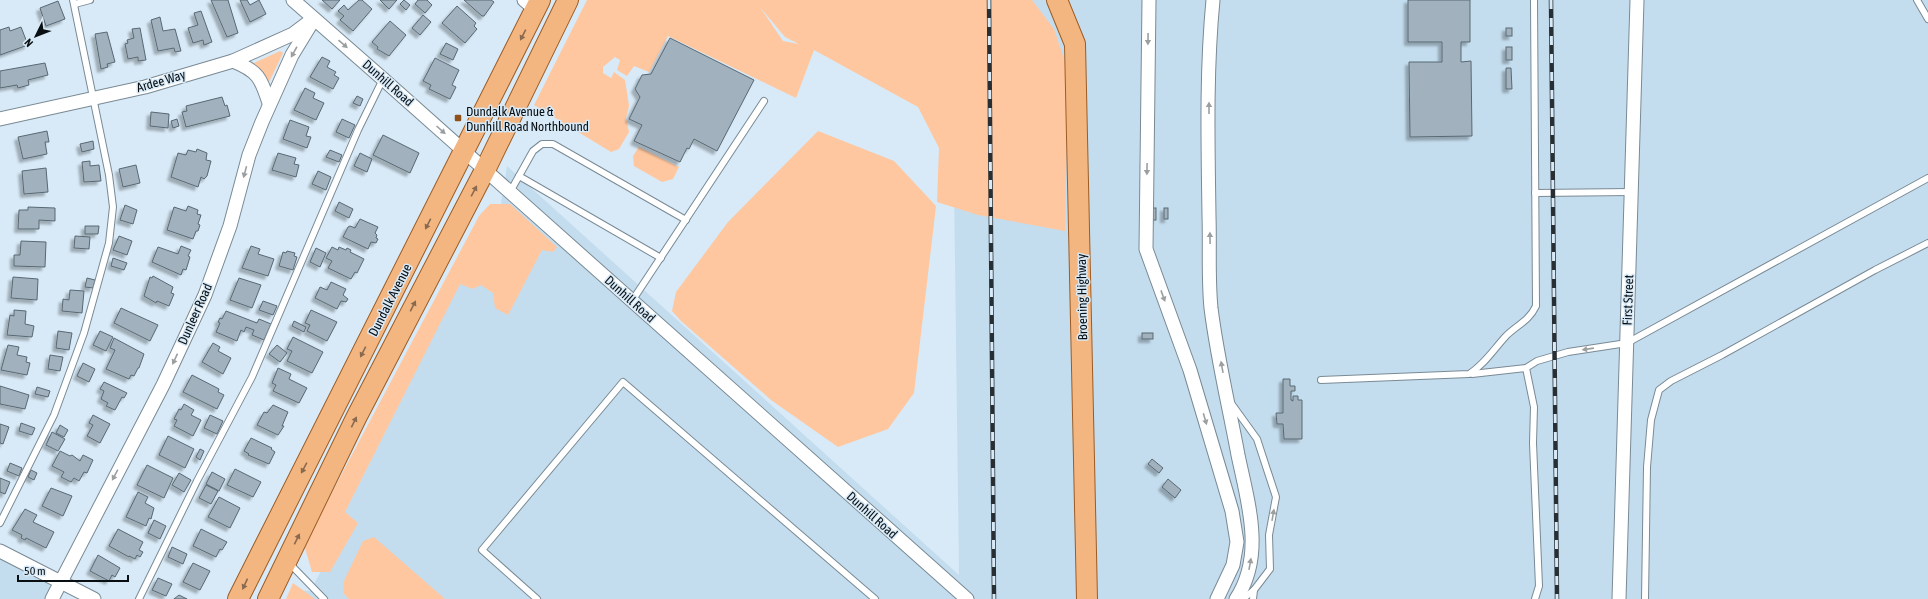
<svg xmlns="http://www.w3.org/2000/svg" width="1928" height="599" font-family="'Asap Condensed',sans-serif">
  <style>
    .built { fill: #c4ddee }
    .green { fill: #ffc79f; fill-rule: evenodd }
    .building { fill: #a1b2be; stroke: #586873; filter: url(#shadow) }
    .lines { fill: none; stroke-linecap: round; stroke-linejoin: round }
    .lane-casing { stroke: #798a95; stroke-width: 8 }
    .street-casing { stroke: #798a95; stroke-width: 15 }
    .primary-casing { stroke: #9c5c24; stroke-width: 22 }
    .lane { stroke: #fff; stroke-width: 6 }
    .street { stroke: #fff; stroke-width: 13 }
    .primary { stroke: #f4b681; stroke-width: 20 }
    .rail-casing { stroke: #272f34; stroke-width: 4.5 }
    .rail { stroke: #d8eaf7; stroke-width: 3; stroke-dasharray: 9; stroke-linecap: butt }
    .oneway { fill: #8a6a4f }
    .oneway2 { fill: #9c9fa0 }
    .poi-dot { fill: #905119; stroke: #d8eaf7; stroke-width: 1.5 }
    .labels { text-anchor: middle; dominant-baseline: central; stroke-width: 3; stroke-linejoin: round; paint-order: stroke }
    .street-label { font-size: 13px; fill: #080e12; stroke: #d8eaf7 }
    .poi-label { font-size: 13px; fill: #080e12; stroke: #d8eaf7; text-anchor: start }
  </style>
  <defs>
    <filter id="shadow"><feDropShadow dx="-3.5" dy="3.5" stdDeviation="1" flood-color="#0004"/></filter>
  </defs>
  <rect width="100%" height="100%" fill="#d8eaf7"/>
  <g class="built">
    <polygon points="803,0 1928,0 1928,599 292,599 297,590 310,591 320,573 316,555 501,204 507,166 959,575 953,108"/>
    <polygon points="0,556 47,580 51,590 47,599 0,599"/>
  </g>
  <g class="green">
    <path d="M587,0H1032L1054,29L1066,65L1067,127L1065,231L978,215L937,202L939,148L918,107L814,50L796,98L668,36L649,72L634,66L627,76L617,70L620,60L615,57L603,67V73L611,78L614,72L625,80L629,106L626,118L629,132L619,149L611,152L534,105ZM760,7L785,37L799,44L783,41Z"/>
    <polygon points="280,51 283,53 269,82 266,82 252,64"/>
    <polygon points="818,131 894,161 936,206 914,393 888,429 838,447 771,400 681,321 672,311 676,292 728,222"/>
    <polygon points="639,147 679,167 673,179 662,182 634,166 633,156"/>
    <polygon points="490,204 510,204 557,247 553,252 542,250 508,315 495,308 493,293 481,285 473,289 460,284 345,512 358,523 330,572 312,572 304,545 479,216"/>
    <polygon points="374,537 445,599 349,599 344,594 343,583 363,541"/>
    <polygon points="293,583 315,599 286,599"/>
  </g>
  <g class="building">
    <polygon points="211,0 228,0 238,33 227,37"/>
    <polygon points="240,0 247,0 250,5 259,0 266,14 250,22"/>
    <polygon points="322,0 340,0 332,9"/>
    <polygon points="359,0 362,0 372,9 353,31 340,20 344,16 338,11 344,5 348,10"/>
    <polygon points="380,0 397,0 389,9"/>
    <polygon points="404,0 410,5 406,10 400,4"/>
    <polygon points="418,0 427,0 432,5 425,13 415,4"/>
    <polygon points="464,0 491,0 494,2 484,16 482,16"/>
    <polygon points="1408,0 1470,0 1470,42 1461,42 1461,62 1471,61 1472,136 1410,137 1409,62 1442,62 1442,42 1408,42"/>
    <polygon points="58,1 65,19 46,26 40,8"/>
    <polygon points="457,6 476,23 474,26 477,29 465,43 442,23"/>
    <polygon points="201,11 212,42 204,45 203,40 193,43 188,28 198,25 194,13"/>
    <polygon points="423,15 431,22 420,35 412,28"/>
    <polygon points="160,17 163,31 175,29 181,51 175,52 174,48 158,51 151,20"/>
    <polygon points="390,21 406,35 389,56 377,49 378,47 372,42"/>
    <polygon points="9,27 10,31 21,27 28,45 0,55 0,30"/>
    <polygon points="140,28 146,60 138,61 138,57 128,59 125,44 128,43 127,40 134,38 132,29"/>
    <rect x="1506" y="28" width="6" height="8"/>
    <polygon points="107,32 115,62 107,64 108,67 101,69 95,34"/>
    <polygon points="670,38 754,80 717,151 694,139 689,149 687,148 680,162 634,141 642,125 629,119 640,97 635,89 642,75 651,74"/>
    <polygon points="446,43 458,49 453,60 440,54"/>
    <rect x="1506" y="47" width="6" height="13"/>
    <polygon points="322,57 330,61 327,67 336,72 334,75 339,78 333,89 310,77"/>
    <polygon points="435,58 459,70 452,85 456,87 450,99 429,89 431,85 423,81"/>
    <polygon points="45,63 48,75 28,80 29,85 18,88 17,85 0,88 0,71"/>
    <polygon points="1506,68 1511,68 1512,89 1506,89"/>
    <polygon points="305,88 315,93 313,98 324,103 316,120 294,110"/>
    <polygon points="357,96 363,99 360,106 353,103"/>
    <polygon points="222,97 225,106 227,105 230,116 186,127 182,112 187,111 186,106"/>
    <polygon points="151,112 169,114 168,128 150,126"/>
    <polygon points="177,119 179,126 173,128 171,121"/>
    <polygon points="342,119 355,125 349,138 336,132"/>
    <polygon points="290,120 309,127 306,136 311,137 307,148 283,139"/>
    <polygon points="47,131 49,142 45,142 47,154 23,159 18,137"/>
    <polygon points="383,135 419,153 410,173 373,155"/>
    <polygon points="93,141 94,149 82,152 80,144"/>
    <polygon points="197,149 207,153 206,160 211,161 207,176 204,179 201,177 198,187 171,177 178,153 186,155 188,150 196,152"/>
    <polygon points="330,150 342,155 339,162 326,157"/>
    <polygon points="278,153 296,158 294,164 299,165 296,177 272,170"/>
    <polygon points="360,153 372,159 367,172 354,166"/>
    <polygon points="90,161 90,166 99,165 101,181 84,182 82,162"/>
    <polygon points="136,165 140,183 123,187 119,169"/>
    <polygon points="46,168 48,192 24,194 22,171"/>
    <polygon points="318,171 331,177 326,190 312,184"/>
    <polygon points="339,202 353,209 349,218 335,211"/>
    <polygon points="125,205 137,210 133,224 120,220"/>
    <polygon points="188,206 198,210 197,214 201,215 198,224 200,225 198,231 196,231 193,239 167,230 174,207 186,211"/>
    <polygon points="28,207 55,208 55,221 39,220 39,229 18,229 19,210 28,210"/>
    <rect x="1151" y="208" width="5" height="12"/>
    <rect x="1164" y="208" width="4" height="11"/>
    <polygon points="360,219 378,227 375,233 377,235 376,238 378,239 376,243 371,242 368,249 343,237 348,227 350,226 355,228"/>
    <polygon points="85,226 99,226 98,234 85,234"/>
    <polygon points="75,236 90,237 89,249 74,248"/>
    <polygon points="119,236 132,241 127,255 113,250"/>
    <polygon points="21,241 46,242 45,267 14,266 14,255 20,255"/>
    <polygon points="181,246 191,250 188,256 190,257 186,270 183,269 181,275 152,262 158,247 178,254"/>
    <polygon points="251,246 260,249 258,254 274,259 268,276 242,268"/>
    <polygon points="332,247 338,250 339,247 346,250 347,248 351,250 350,252 364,259 357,273 355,272 351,279 328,268 332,261 326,258"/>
    <polygon points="316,248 326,253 320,267 310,262"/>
    <polygon points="287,251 295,253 294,256 297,257 293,270 279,266 283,252 286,253"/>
    <polygon points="113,258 127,263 124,270 111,266"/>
    <polygon points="153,276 173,287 171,293 174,294 169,306 157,301 156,303 144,296 150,277 152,278"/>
    <polygon points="13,277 38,279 37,300 11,298"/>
    <polygon points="87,278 95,280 93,288 85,287"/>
    <polygon points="239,278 261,285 252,308 230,300"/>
    <polygon points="331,282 346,289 343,295 348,299 346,302 341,301 337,309 315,298 320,287 327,290"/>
    <polygon points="70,290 84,291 82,313 62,311 63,299 69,300"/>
    <polygon points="263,301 277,306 273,315 259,310"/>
    <polygon points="121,308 158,325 150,341 114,323"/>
    <polygon points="14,310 26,311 25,324 34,326 32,337 7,335 10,315 14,316"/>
    <polygon points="311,310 337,322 327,341 307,331 310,325 305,323"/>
    <polygon points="226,311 257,323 259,319 271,324 264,340 252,335 254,330 246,327 244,332 241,330 237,341 216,332 220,323 218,322 220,318 222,319"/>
    <polygon points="294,321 306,327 304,332 292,326"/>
    <polygon points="58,331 72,333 69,350 56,348"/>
    <polygon points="100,331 113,337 106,351 93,345"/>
    <rect x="1142" y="333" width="11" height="6"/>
    <polygon points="293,337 323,352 312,373 287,361 292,351 287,349"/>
    <polygon points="114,338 144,354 139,368 138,368 134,376 131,375 129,379 106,369 115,350 110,348"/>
    <polygon points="213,343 220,347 218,351 231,358 223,374 202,362"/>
    <polygon points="8,345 19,347 17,355 27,357 26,362 30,363 27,375 1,370"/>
    <polygon points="277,345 287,353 280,362 269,354"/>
    <polygon points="50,355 63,357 60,371 48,369"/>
    <polygon points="83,363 95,369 89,382 77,376"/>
    <polygon points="278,368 291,374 289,379 307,388 299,403 273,391 276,385 272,383"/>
    <polygon points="192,375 219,389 218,392 224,395 217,409 183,392"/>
    <polygon points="1283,379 1290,379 1290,386 1295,386 1295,391 1291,391 1291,400 1293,401 1293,396 1298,396 1298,400 1302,400 1302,439 1284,439 1283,424 1277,424 1276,413 1283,413"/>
    <polygon points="104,382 127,393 124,398 122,397 115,410 106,406 108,403 101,399 104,391 100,389"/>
    <polygon points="0,386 29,395 25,409 0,404"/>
    <polygon points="37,387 50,391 48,397 35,394"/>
    <polygon points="184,404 194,410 191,415 201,420 193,436 174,426 177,420 174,419 179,409 181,410"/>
    <polygon points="273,405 288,412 282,426 284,426 278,435 257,425 264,412 267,413"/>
    <polygon points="93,415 110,424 100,443 87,436 93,425 89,423"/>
    <polygon points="210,415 223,421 217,434 204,428"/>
    <polygon points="21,423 35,428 32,435 19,431"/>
    <polygon points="0,424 9,427 3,444 0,443"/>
    <polygon points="60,425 68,430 64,437 56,433"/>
    <polygon points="52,432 65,439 58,451 46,445"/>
    <polygon points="168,436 194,449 185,468 159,455"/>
    <polygon points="251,438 272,448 271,449 275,452 269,464 248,455 249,454 244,451"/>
    <polygon points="200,449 204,451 200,460 196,457"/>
    <polygon points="60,451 70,456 72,455 80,461 83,455 93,460 87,473 84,472 79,481 74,478 71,482 61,477 64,472 52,466"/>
    <polygon points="1152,459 1163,468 1159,473 1148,464"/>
    <polygon points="10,463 22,468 19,476 7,471"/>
    <polygon points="147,465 173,478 164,498 137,485"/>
    <polygon points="235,469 261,482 253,497 227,485"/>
    <polygon points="31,470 37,473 34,480 28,477"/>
    <polygon points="212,472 225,479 219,491 206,484"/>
    <polygon points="179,473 191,480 184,492 172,485"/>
    <polygon points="0,478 10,482 5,494 0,492"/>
    <polygon points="1168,479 1181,490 1175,498 1162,487"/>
    <polygon points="206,485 218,491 211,504 199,498"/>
    <polygon points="51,488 72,496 63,516 42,506"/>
    <polygon points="138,492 148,497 145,503 154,508 151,519 149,518 146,526 126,517"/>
    <polygon points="219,497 240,508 230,528 208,517"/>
    <polygon points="25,509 37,515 33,522 54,532 46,548 26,538 25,540 21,538 22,535 12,530"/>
    <polygon points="154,520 166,526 160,539 148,533"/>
    <polygon points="118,529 143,542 139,550 143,552 140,557 137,555 135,559 129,556 129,557 109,546"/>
    <polygon points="201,529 227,542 222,550 220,549 216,557 193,546"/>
    <polygon points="172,547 187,554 183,564 168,557"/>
    <polygon points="98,555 120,568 115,577 112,575 109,581 90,571"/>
    <polygon points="193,563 210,571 200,590 183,582"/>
    <polygon points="158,578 172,584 166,596 152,590"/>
    <polygon points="179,595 187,599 174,599"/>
  </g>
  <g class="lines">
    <g class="lane-casing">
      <g id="lane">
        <polyline points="1917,0 1928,19"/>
        <polyline points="75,4 90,0"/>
        <polyline points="519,176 661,258"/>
        <polyline points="510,192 533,151 542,144 553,144 686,220"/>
        <polyline points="1535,193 1632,192"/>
        <polyline points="632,301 764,101"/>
        <polyline points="1526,368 1534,407 1533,443 1539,586 1535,599"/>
        <polyline points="1472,374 1526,368 1537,361 1568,352 1627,343 1928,178"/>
        <path d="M1321,380L1469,374C1484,365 1494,349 1506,336C1517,325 1529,321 1536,306L1534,0"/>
        <polyline points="1231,403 1257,439 1276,497 1269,535 1270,569 1254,590 1243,599"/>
        <polyline points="0,523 54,415 84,333 109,243 113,207 109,175 73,0"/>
        <polyline points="289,563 324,599"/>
        <polyline points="139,599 197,481 252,377 358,130 383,79"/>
        <polyline points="537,599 482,550 623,382 875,599"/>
        <polyline points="1253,599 1254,590"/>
        <polyline points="1645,599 1647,467 1651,420 1659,390 1671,381 1722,355 1875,270 1928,243"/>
      </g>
    </g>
    <g class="street-casing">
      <g id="street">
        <polyline points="293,0 383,79 967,599"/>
        <polyline points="524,0 536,10"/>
        <polyline points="1149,0 1146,249 1190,370 1232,511 1237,542 1233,565 1217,599"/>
        <path d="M1213,0C1206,72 1208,144 1209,216C1210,246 1208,278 1211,308C1217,357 1229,406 1238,455C1248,503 1265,555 1236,599"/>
        <path d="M233,61C258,71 261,78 269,103"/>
        <polyline points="0,119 145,87 233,61 293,34 309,22"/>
        <polyline points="0,551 94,599"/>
        <polyline points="52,599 163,385 205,295 230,226 249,155 262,122 292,55 314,19"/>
        <polyline points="1619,599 1637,0"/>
      </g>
    </g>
    <g class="primary-casing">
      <g id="primary">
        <polyline points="1057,0 1075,44 1087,599"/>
        <polyline points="238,599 540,0"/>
        <polyline points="268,599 356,418 485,170 568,0"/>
      </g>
    </g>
    <use href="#lane" class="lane"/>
    <use href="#street" class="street"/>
    <use href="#primary" class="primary"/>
    <g class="rail-casing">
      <g id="rail">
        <polyline points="989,0 994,599"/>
        <polyline points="1551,0 1557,599"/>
      </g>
    </g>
    <use href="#rail" class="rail"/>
  </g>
  <defs><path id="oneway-solid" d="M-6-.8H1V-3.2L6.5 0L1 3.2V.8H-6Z"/></defs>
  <g class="oneway">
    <use href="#oneway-solid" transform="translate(523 35) rotate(117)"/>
    <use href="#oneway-solid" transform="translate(474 191) rotate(-62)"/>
    <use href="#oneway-solid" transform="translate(428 224) rotate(117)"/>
    <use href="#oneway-solid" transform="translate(413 306) rotate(-63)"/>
    <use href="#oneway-solid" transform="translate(363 352) rotate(117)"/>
    <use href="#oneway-solid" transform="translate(354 422) rotate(-64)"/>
    <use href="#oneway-solid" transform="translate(304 468) rotate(118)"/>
    <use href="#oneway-solid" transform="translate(297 539) rotate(-64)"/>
    <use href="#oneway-solid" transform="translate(245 584) rotate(115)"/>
  </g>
  <g class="oneway2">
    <use href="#oneway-solid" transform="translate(1148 39) rotate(91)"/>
    <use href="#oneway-solid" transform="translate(343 44) rotate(41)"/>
    <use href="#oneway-solid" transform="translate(294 52) rotate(119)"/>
    <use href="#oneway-solid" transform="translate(1209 108) rotate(-90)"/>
    <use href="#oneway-solid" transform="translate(441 130) rotate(42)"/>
    <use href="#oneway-solid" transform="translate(1147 169) rotate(91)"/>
    <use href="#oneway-solid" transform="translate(245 172) rotate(105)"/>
    <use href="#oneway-solid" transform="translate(1210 238) rotate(-91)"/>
    <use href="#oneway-solid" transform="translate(1163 296) rotate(70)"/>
    <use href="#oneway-solid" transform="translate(1588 349) rotate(172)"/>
    <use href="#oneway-solid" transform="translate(175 359) rotate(115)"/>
    <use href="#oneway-solid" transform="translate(1222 367) rotate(-100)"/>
    <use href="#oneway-solid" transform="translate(1205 419) rotate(74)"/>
    <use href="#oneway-solid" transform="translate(115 475) rotate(118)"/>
    <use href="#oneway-solid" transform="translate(1273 515) rotate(-80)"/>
    <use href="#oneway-solid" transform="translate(1250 564) rotate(-80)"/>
  </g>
  <rect class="poi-dot" x="454" y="114" width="8" height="8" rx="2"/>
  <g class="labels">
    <g class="street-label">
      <text transform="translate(161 81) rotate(-16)">Ardee Way</text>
      <text transform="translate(388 83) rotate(41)">Dunhill Road</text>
      <text transform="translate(1082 297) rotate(-91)">Broening Highway</text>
      <text transform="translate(630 299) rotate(42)">Dunhill Road</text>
      <text transform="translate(390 300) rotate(-63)">Dundalk Avenue</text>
      <text transform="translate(1628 300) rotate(-88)">First Street</text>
      <text transform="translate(195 314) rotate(-66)">Dunleer Road</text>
      <text transform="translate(872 515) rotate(42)">Dunhill Road</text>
    </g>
    <g class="poi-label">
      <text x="466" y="111">Dundalk Avenue &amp;<tspan x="466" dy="15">Dunhill Road Northbound</tspan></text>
    </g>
  </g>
  <g transform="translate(36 36) rotate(227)" stroke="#d8eaf7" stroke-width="3" paint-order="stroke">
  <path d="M0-3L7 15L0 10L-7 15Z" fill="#080e12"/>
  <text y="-6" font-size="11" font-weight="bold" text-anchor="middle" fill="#080e12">N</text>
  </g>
  <path d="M18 575v6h110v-6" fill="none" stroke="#080e12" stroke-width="2"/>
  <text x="24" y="575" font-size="12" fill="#080e12" stroke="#d8eaf7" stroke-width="3" paint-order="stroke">50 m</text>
</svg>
